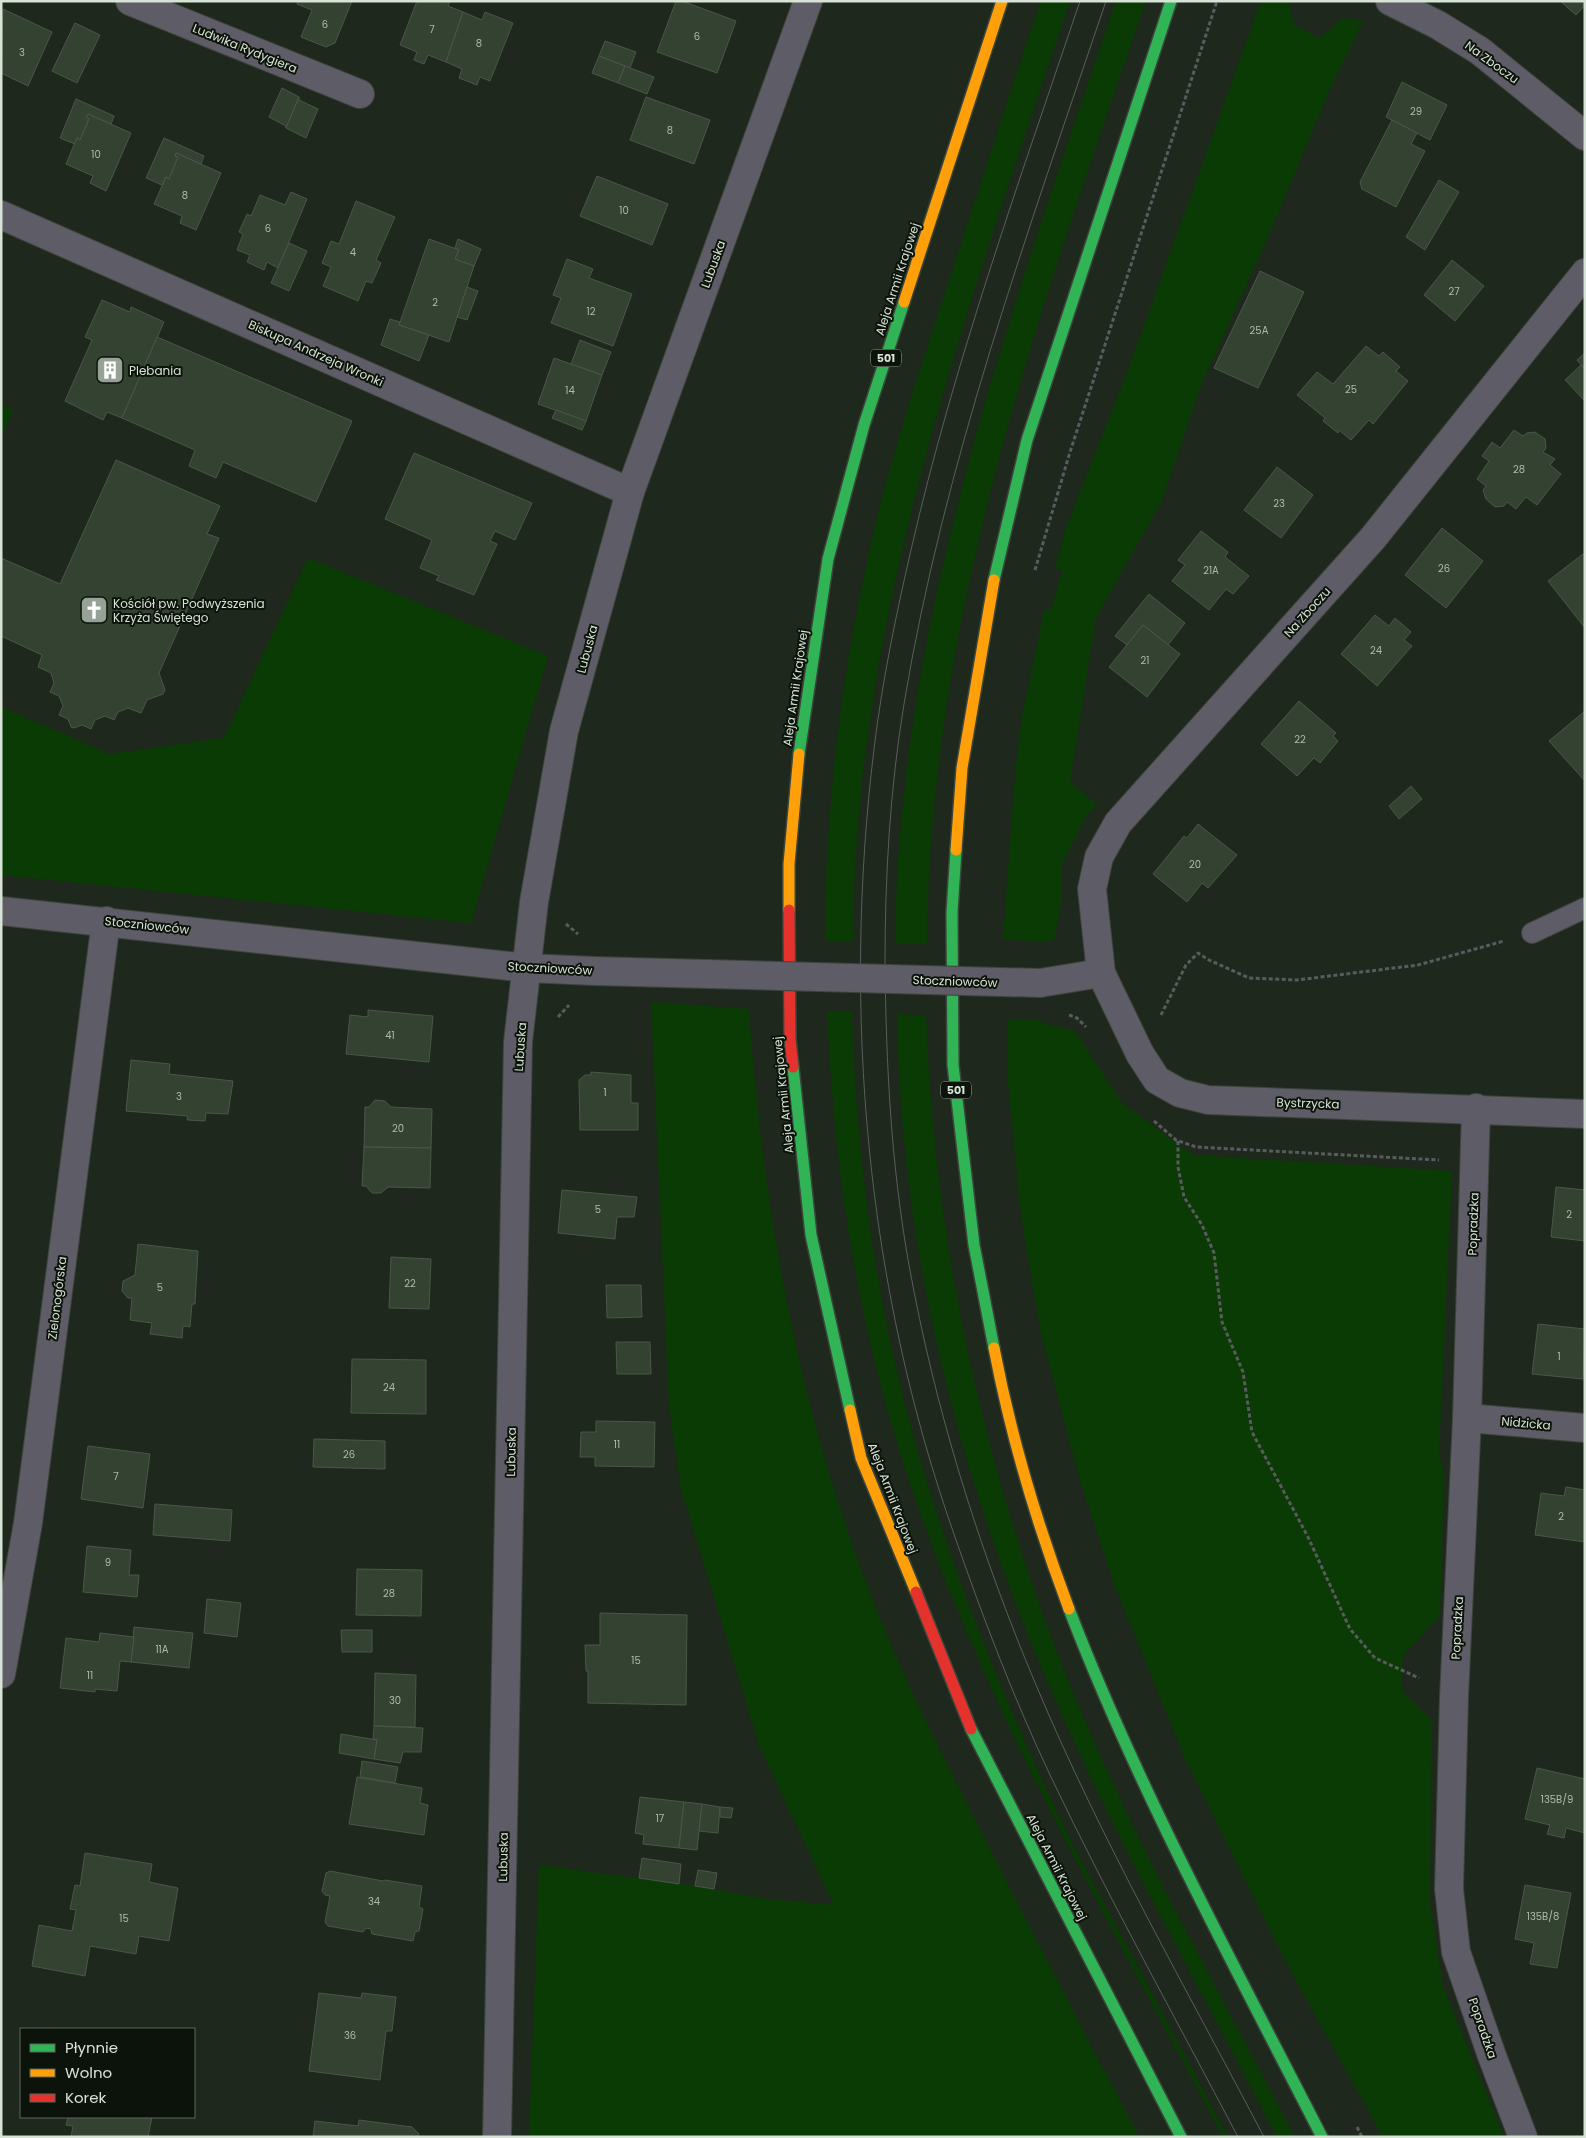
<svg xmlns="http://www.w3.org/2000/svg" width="1586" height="2138" font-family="Poppins,sans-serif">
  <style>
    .green { fill: #0a3b05 }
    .building { fill: #344232; stroke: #4d554c }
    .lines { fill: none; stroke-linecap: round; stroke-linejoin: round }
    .lane-casing { stroke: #3c453b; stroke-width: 22 }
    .street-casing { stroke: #3c453b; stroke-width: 30 }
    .fast-casing { stroke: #3c453b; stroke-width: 14 }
    .slow-casing { stroke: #3c453b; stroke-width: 14 }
    .jam-casing { stroke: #3c453b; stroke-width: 14 }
    .path { stroke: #5a5b5e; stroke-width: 3; stroke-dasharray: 4 2.5; stroke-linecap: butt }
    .lane { stroke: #5e5c66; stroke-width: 20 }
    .street { stroke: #5e5c66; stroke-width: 28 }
    .fast { stroke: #30b455; stroke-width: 11 }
    .slow { stroke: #ff9f0a; stroke-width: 11 }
    .jam { stroke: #e5322d; stroke-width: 11 }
    .tram { stroke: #5a5e5d; stroke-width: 1 }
    .street-bridge-casing { stroke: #3c453b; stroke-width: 30; stroke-linecap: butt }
    .street-bridge { stroke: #5e5c66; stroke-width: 28 }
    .labels { text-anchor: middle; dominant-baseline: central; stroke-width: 4; stroke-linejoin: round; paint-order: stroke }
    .number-label { font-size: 10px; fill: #aebbac }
    .shield { fill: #0b130a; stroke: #9aa598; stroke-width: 1 }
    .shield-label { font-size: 11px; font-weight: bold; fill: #d7e3d5 }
    .street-label { font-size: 12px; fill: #d7e3d5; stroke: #0b130a }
    .poi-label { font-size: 12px; fill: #d7e3d5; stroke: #0b130a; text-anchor: start }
  </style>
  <rect width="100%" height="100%" fill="#1e281d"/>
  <g class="green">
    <path d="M1041,1H1070C968,307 854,615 853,942L825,941C825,802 843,662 875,526C897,435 928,345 957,256C985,171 1012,86 1041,1Z"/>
    <path d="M1116,1H1146C1039,312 930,611 927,944H895C898,616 1013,308 1116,1Z"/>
    <polygon points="1261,1 1290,1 1289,5 1295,26 1320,38 1343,18 1363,21 1330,89 1272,228 1202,383 1161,503 1096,617 1070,782 1097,804 1085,818 1062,865 1062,897 1055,937 1048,942 1003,939 1015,775 1022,717 1044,610 1051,610 1062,570 1055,568 1067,525 1128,370"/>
    <polygon points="1,404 13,410 1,437"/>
    <polygon points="308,558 548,656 471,923 1,875 1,707 110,754 224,738"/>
    <path d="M651,1002L749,1009C764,1224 802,1428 884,1628C914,1700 950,1771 986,1841C1036,1940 1087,2038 1139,2137H529L539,1865L695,1886L768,1899L834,1905L760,1748L685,1502H683L669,1407Z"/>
    <path d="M827,1011L852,1012C856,1145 872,1277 905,1405C938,1532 985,1654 1039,1773C1064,1830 1094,1885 1124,1940C1158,2005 1193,2071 1228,2137H1223C1114,1930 994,1725 917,1504C861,1345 834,1180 827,1011Z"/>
    <path d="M897,1014L926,1015C935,1255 988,1493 1082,1714C1144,1859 1222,1998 1295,2137H1277C1206,2000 1130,1865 1066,1724C965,1502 900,1259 897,1014Z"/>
    <polygon points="1008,1019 1038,1020 1048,1025 1074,1030 1123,1104 1193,1155 1452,1171 1439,1455 1444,1470 1440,1615 1403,1656 1401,1691 1432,1720 1430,1903 1443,1987 1504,2137 1383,2137 1282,1955 1184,1756 1115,1587 1080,1480 1040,1330 1021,1216 1007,1072"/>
  </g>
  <g class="building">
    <polygon points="298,1 352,1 335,43 326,47 301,37 312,10 297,4"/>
    <polygon points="417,1 450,1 448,6 463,12 446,62 428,55 424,64 414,60 417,52 400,45"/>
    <polygon points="676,1 682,1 736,21 717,73 657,52"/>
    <polygon points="1560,1 1585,1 1585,5 1576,15"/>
    <polygon points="3,9 52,32 28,86 1,73"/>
    <polygon points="463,12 482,20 485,12 513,23 490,81 480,77 477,85 459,78 462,69 446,62"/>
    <polygon points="75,23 100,35 77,83 52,71"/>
    <polygon points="605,41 636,52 630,68 599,56"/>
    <polygon points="599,56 625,66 618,83 592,73"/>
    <polygon points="625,66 654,77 647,94 618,83"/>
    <polygon points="1402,82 1447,105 1430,140 1386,117"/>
    <polygon points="282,88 299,97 286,128 286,126 269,117"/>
    <polygon points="299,97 299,100 318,109 306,138 286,128"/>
    <polygon points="646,97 710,120 694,164 630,140"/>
    <polygon points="76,99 114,116 111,124 88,114 86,117 89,119 80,140 77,138 75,144 60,138"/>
    <polygon points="88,114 131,133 106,191 90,183 93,176 66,164 77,138 80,140 89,119 86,117"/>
    <polygon points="1392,120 1417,133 1411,144 1425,151 1396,207 1362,189 1360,182"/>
    <polygon points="164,138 204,156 201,164 176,153 175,156 178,157 169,179 166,177 162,185 146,178"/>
    <polygon points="176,153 221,173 196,230 180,223 182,216 154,204 166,177 169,179 178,157 175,156"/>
    <polygon points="597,176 668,204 652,245 580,216"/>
    <polygon points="1439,180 1459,192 1425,250 1406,237"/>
    <polygon points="291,192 307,199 278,268 267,262 264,270 247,262 250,255 237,250 243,234 239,232 247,214 251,216 260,195 285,205"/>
    <polygon points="356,201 395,217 376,260 381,263 372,283 366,281 358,301 323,286 331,267 322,263 331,241 339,244"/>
    <polygon points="429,239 459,250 455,259 474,266 449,342 399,325"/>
    <polygon points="458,239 481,249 474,266 455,259 459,250 455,248"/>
    <polygon points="289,243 307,251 289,291 271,283"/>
    <polygon points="567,259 593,269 589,278 632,294 613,346 551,323 561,298 553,295"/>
    <polygon points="1452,260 1484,286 1455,321 1424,295"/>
    <polygon points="1260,271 1304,292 1258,388 1214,368"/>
    <polygon points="467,287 478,291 467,320 457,317"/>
    <polygon points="102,300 130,312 131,307 164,322 122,418 107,412 103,420 65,401 92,340 85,337"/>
    <polygon points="390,319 400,322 399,325 429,335 419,361 381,345"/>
    <polygon points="157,337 352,421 316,502 223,462 216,478 189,466 195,450 122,418"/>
    <polygon points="580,340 611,352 602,375 571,364"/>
    <polygon points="1366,346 1379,356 1383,352 1400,367 1396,371 1408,381 1373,424 1369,420 1351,440 1339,430 1338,433 1323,421 1325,418 1297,395 1317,372 1333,384"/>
    <polygon points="1585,353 1585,369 1577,360"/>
    <polygon points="554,358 602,375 586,421 538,404"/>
    <polygon points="1581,365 1585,369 1584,400 1565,380"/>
    <polygon points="556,410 586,421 582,430 552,418"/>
    <polygon points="1514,430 1523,436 1527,433 1535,432 1545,439 1546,448 1543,452 1555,459 1550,465 1561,474 1537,505 1526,497 1516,509 1507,502 1504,506 1495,507 1486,499 1483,490 1486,486 1477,479 1489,461 1482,456 1492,442 1500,448"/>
    <polygon points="414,453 532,503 515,540 495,531 490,541 497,544 474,595 436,580 439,576 420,568 432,540 385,519"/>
    <polygon points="116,460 220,506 207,534 219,538 159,673 165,690 163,694 147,700 141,713 128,708 118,712 114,720 105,716 95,720 91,729 82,725 74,728 71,727 68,719 59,715 63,706 59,696 50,692 54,683 51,673 38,667 42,655 1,636 1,558 60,584"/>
    <polygon points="1277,467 1313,495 1281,538 1244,510"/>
    <polygon points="1442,528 1483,561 1446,608 1405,575"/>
    <polygon points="1201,531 1228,552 1225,557 1249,576 1233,594 1226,589 1209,610 1172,581 1185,565 1178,560"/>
    <polygon points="1583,554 1585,556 1585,628 1548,581"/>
    <polygon points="1149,594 1185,623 1168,645 1143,625 1127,645 1115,636"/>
    <polygon points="1375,615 1389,626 1395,618 1411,632 1404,640 1412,646 1377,686 1341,654"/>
    <polygon points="1143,625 1180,654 1147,697 1109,667"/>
    <polygon points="1299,701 1336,733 1333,736 1338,741 1320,763 1314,758 1297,776 1261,744"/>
    <polygon points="1585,711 1585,781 1549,741"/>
    <polygon points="1411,786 1422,799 1399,819 1389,806"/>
    <polygon points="1198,824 1237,855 1208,888 1202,883 1187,902 1153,874 1184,836 1187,838"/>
    <polygon points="368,1010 433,1016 429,1062 346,1054 350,1015 368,1017"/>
    <polygon points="131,1060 170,1064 169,1074 233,1081 228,1114 206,1113 205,1121 187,1120 188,1116 126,1111"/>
    <polygon points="591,1072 631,1075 631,1103 638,1103 638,1130 580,1130 579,1080 585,1075 591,1075"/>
    <polygon points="375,1100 385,1101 391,1107 432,1109 431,1148 364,1147 365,1107 369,1107"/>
    <polygon points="364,1147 431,1148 430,1188 388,1187 381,1193 372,1193 366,1186 362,1186"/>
    <polygon points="1556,1187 1585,1190 1585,1241 1551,1237"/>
    <polygon points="562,1190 637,1197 634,1217 617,1217 615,1239 558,1233"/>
    <polygon points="138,1244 198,1251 195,1304 192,1304 190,1327 183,1326 182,1338 150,1334 152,1323 130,1320 132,1298 128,1298 122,1291 123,1281 135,1275"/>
    <polygon points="391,1257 431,1259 429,1309 389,1308"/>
    <polygon points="606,1285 641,1285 642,1317 607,1318"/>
    <polygon points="1538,1324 1585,1329 1583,1379 1532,1374"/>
    <polygon points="616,1342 650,1342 651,1374 617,1374"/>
    <polygon points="352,1359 426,1360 426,1414 351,1413"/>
    <polygon points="596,1421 655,1422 654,1467 595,1466 595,1457 580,1457 581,1432 596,1432"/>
    <polygon points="314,1439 385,1441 385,1469 313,1467"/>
    <polygon points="88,1446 150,1454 143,1508 81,1499"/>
    <polygon points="1566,1487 1585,1490 1585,1542 1535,1535 1541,1493 1564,1496"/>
    <polygon points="155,1504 232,1510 230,1541 153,1535"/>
    <polygon points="87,1546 131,1550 129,1575 139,1575 137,1597 83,1592"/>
    <polygon points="357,1569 422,1570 421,1616 356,1615"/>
    <polygon points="207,1599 241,1603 237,1637 204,1633"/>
    <polygon points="600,1613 687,1615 686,1705 588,1703 588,1671 586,1671 585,1645 600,1645"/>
    <polygon points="134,1627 193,1633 189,1668 131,1662"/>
    <polygon points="341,1630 372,1630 372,1652 342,1652"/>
    <polygon points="100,1633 134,1637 131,1662 120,1661 117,1691 95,1689 95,1692 60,1688 66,1638 99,1642"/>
    <polygon points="375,1673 416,1675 415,1727 374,1726"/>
    <polygon points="374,1726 423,1728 421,1752 403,1752 400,1763 374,1759 377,1740 373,1739"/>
    <polygon points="341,1734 377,1740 374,1759 339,1753"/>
    <polygon points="362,1761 398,1767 395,1783 360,1777"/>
    <polygon points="1537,1768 1585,1779 1585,1833 1566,1828 1564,1838 1547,1834 1550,1825 1525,1819"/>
    <polygon points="357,1777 422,1788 420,1803 428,1805 424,1835 349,1824"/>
    <polygon points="640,1797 684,1802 679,1848 643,1844 644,1835 635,1833"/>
    <polygon points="684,1802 702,1804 697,1850 679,1848"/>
    <polygon points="702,1804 720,1807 718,1833 699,1831"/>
    <polygon points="720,1807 733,1808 731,1818 720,1817"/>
    <polygon points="85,1853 152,1864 149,1882 178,1888 169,1941 139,1936 136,1954 90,1946 85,1976 32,1966 39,1925 72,1931 76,1910 70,1909 75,1885 80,1886"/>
    <polygon points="642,1858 681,1864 679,1884 639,1878"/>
    <polygon points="698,1870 717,1873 714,1889 695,1886"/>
    <polygon points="330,1871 383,1881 385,1880 422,1886 419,1907 423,1909 419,1931 415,1932 413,1941 372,1934 371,1929 366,1928 363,1932 328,1926 325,1922 330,1896 325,1895 322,1891 326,1873"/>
    <polygon points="1525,1885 1571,1893 1557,1968 1530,1964 1534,1943 1515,1939"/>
    <polygon points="319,1993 361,1998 362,1993 396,1997 392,2031 386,2031 380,2080 309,2071"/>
    <polygon points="68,2117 152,2117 148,2137 71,2137 73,2126 66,2125"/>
    <polygon points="359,2120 412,2127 419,2134 418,2137 313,2137 315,2121 358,2126"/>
  </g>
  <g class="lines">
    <g class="lane-casing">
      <polyline id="lane" points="1532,933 1585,908"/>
    </g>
    <g class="street-casing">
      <g id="street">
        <polyline points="130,1 360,94"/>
        <polyline points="1390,1 1438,25 1480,51 1585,136"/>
        <polyline points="1,215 630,492"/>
        <polyline points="1585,273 1373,538 1118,823 1099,857 1092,889 1101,973 1140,1054 1157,1080 1180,1093 1208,1100 1585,1114"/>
        <polyline points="1,911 528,968 594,971"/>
        <polyline points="1040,983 1101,973"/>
        <polyline points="1476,1108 1467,1418 1454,1697 1449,1889 1456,1952 1492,2056 1523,2137"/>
        <polyline points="1467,1418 1585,1428"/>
        <polyline points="1,1674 28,1523 106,921"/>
        <polyline points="497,2137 518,1042 534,902 564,731 630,492 808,1"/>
      </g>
    </g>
    <g class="fast-casing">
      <g id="fast">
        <polyline points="994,580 1027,440 1171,1"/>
        <polyline points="799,754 828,559 864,425 904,302"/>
        <polyline points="956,850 952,912 953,1065 974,1245 994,1348"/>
        <polyline points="793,1067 811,1235 850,1410"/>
        <path d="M1069,1609C1139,1791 1233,1963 1322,2137"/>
        <polyline points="971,1729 1181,2137"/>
      </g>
    </g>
    <g class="slow-casing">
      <g id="slow">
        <polyline points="904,302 1002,1"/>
        <polyline points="956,850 962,768 994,580"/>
        <polyline points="789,910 789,864 799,754"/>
        <path d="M994,1348C1011,1437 1037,1524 1069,1609"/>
        <polyline points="850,1410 861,1458 916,1592"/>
      </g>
    </g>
    <g class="jam-casing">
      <g id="jam">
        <polyline points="789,910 790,1039 793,1067"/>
        <polyline points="916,1592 971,1729"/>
      </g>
    </g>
    <g class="path">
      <polyline points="1035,570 1070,452 1217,1"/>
      <polyline points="566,924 578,934"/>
      <polyline points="1069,1015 1077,1018 1086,1027"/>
      <polyline points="1161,1015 1186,965 1198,953 1209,960 1249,978 1297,980 1418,965 1504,941"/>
      <polyline points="558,1017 569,1005"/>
      <polyline points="1154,1121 1176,1140 1196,1147 1439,1160"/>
      <polyline points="1178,1141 1178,1167 1184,1197 1202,1225 1214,1253 1222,1322 1243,1372 1252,1432 1308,1537 1350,1629 1375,1658 1419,1678"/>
      <polyline points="1357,2127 1362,2137"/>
    </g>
    <use href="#lane" class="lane"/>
    <use href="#street" class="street"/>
    <use href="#fast" class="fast"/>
    <use href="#slow" class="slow"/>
    <use href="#jam" class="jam"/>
    <g class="tram">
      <path d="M1080,1C1019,182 954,363 911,550C896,615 882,682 874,749C842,1012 866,1286 955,1537C983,1618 1014,1699 1051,1777C1109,1899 1175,2017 1238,2137"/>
      <path d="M1106,1C1028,232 944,463 904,704C890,789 885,876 885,962C886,1063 891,1165 909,1265C935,1409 979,1550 1036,1685C1101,1840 1186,1988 1264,2137"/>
    </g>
    <g class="street-bridge-casing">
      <polyline id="street-bridge" points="594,971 1040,983"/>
    </g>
    <use href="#street-bridge" class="street-bridge"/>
  </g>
  <defs>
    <g id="building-square" transform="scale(1.4375)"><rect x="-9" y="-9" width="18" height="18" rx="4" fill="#96a295" stroke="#0b130a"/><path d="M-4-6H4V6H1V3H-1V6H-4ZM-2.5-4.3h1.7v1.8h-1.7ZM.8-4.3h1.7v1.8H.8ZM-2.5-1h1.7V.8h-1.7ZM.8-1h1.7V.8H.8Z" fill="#fff"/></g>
    <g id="church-square" transform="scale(1.4375)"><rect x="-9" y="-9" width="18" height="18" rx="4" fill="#96a295" stroke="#0b130a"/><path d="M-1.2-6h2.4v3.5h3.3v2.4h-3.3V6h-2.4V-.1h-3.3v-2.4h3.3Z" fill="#fff"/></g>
  </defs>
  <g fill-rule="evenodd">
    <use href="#building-square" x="110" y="370"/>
    <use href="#church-square" x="94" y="610"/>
  </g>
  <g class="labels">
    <g class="number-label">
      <text x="325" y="24">6</text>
      <text x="432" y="29">7</text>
      <text x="697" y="36">6</text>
      <text x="479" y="43">8</text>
      <text x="22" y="52">3</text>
      <text x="1416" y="111">29</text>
      <text x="670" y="130">8</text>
      <text x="96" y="154">10</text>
      <text x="185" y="195">8</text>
      <text x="624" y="210">10</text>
      <text x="268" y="228">6</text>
      <text x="353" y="252">4</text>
      <text x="1454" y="291">27</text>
      <text x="435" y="302">2</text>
      <text x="591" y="311">12</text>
      <text x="1259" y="330">25A</text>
      <text x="1351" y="389">25</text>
      <text x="570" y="390">14</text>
      <text x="1519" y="469">28</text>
      <text x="1279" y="503">23</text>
      <text x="1444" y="568">26</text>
      <text x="1211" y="570">21A</text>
      <text x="1376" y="650">24</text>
      <text x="1145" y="660">21</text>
      <text x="1300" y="739">22</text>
      <text x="1195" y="864">20</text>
      <text x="390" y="1035">41</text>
      <text x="605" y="1092">1</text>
      <text x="179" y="1096">3</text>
      <text x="398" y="1128">20</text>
      <text x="598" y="1209">5</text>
      <text x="1569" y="1214">2</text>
      <text x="410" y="1283">22</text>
      <text x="160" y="1287">5</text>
      <text x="1559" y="1356">1</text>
      <text x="389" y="1387">24</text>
      <text x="617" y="1444">11</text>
      <text x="349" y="1454">26</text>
      <text x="116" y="1476">7</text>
      <text x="1561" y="1516">2</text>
      <text x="108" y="1562">9</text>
      <text x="389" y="1593">28</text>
      <text x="162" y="1649">11A</text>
      <text x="636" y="1660">15</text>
      <text x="90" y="1675">11</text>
      <text x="395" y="1700">30</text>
      <text x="1557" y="1799">135B/9</text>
      <text x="660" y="1818">17</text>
      <text x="374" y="1901">34</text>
      <text x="1543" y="1916">135B/8</text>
      <text x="124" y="1918">15</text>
      <text x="350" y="2035">36</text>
    </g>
    <g class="shield">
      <rect x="871" y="349.5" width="30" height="17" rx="4"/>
      <rect x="941" y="1081.5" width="30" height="17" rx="4"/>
    </g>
    <g class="shield-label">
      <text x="886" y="358">501</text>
      <text x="956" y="1090">501</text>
    </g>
    <g class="street-label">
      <text transform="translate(245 48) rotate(22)">Ludwika Rydygiera</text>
      <text transform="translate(1492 62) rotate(36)">Na Zboczu</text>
      <text transform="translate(713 264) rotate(-70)">Lubuska</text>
      <text transform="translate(897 279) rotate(-72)">Aleja Armii Krajowej</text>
      <text transform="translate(316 353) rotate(24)">Biskupa Andrzeja Wronki</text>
      <text transform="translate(1307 612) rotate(-48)">Na Zboczu</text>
      <text transform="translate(587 649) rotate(-75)">Lubuska</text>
      <text transform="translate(795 688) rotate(-82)">Aleja Armii Krajowej</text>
      <text transform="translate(147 925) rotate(6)">Stoczniowców</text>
      <text transform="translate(550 968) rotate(3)">Stoczniowców</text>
      <text transform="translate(955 981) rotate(2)">Stoczniowców</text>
      <text transform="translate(520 1047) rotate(-86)">Lubuska</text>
      <text transform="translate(783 1095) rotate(-96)">Aleja Armii Krajowej</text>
      <text transform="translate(1308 1103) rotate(2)">Bystrzycka</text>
      <text transform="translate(1473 1224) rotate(-88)">Popradzka</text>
      <text transform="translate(57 1298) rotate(-83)">Zielonogórska</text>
      <text transform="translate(1526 1423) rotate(5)">Nidzicka</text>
      <text transform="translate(511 1452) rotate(-89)">Lubuska</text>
      <text transform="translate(893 1498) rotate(69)">Aleja Armii Krajowej</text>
      <text transform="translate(1457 1628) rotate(-87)">Popradzka</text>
      <text transform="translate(503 1857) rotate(-89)">Lubuska</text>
      <text transform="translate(1057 1867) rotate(63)">Aleja Armii Krajowej</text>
      <text transform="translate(1483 2028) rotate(71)">Popradzka</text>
    </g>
    <g class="poi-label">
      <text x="129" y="370">Plebania</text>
      <text x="113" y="603">Kościół pw. Podwyższenia<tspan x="113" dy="14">Krzyża Świętego</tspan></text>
    </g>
  </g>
  <rect width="1586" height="2138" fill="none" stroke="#d7e3d5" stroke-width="5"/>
  <rect x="20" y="2028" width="175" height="90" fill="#0b130a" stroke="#5d665b"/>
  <rect x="30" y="2044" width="25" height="8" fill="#30b455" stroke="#5d665b"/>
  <text x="65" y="2053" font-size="15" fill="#d7e3d5">Płynnie</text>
  <rect x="30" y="2069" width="25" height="8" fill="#ff9f0a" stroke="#5d665b"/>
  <text x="65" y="2078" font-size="15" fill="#d7e3d5">Wolno</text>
  <rect x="30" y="2094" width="25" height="8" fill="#e5322d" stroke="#5d665b"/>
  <text x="65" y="2103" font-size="15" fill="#d7e3d5">Korek</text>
</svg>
